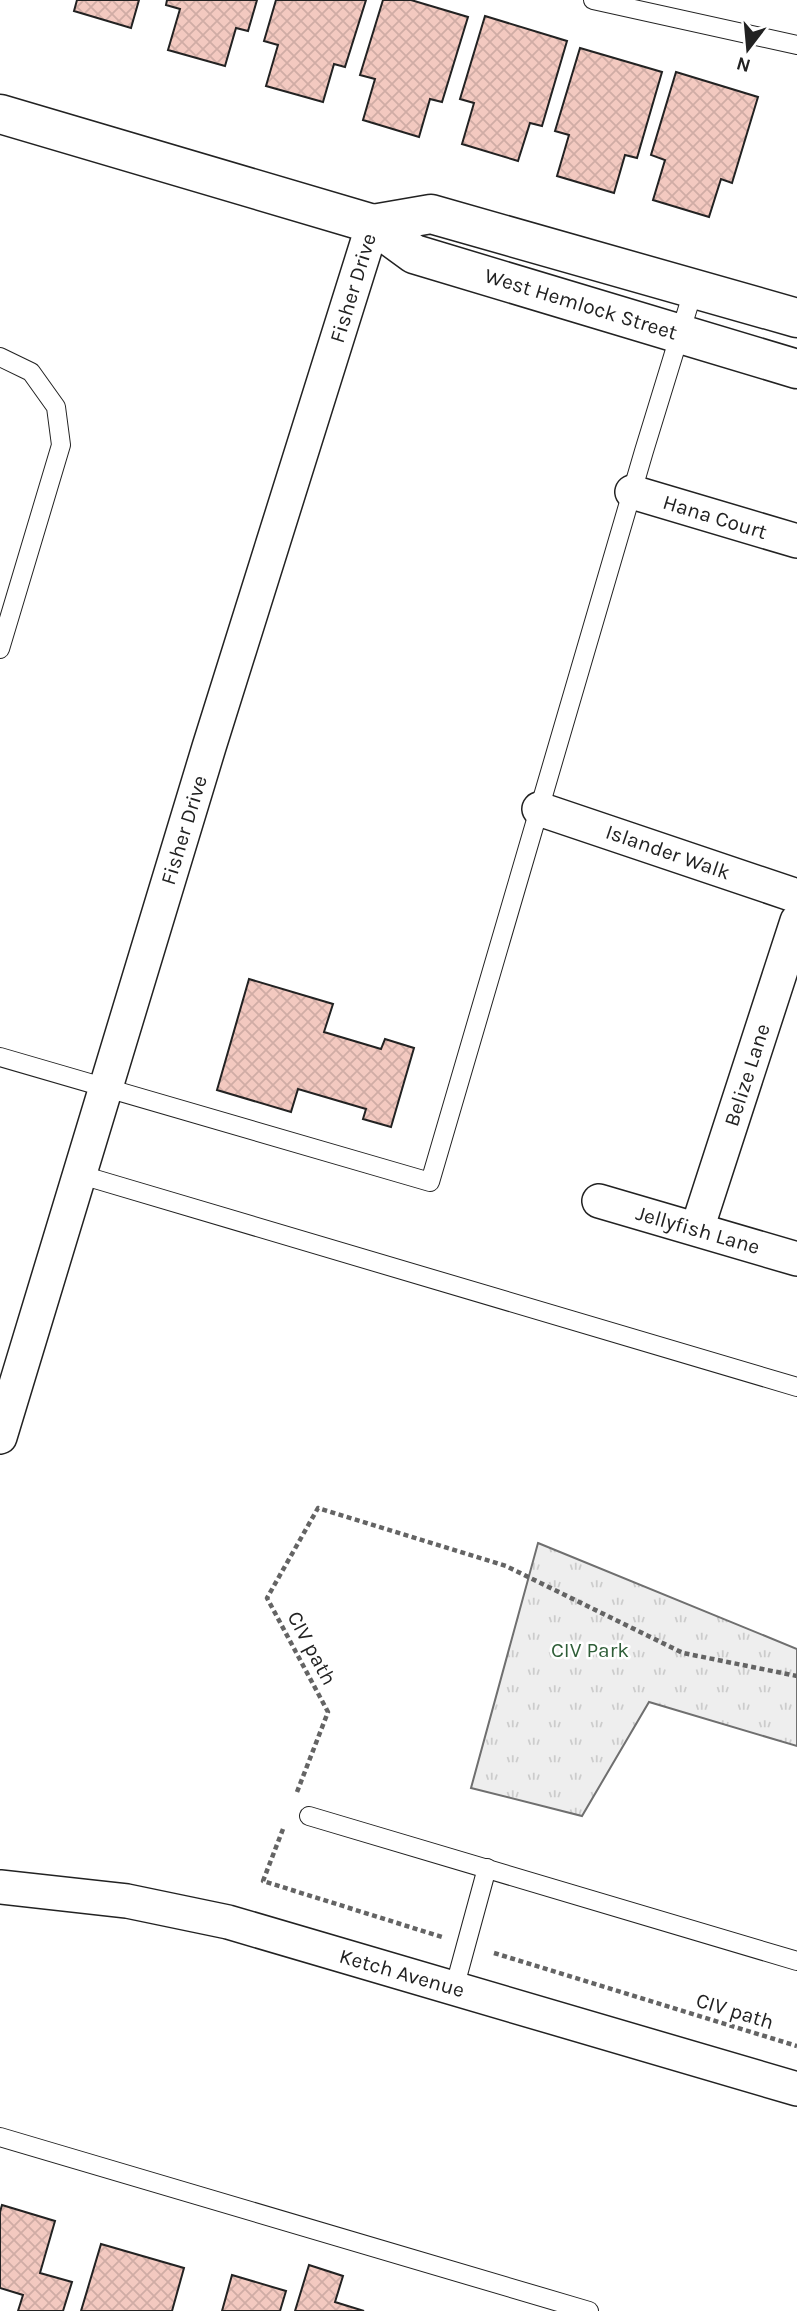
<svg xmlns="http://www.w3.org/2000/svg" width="797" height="2311" font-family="Karla,sans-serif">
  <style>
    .park { fill: url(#park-tufts); stroke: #6f6f6f; stroke-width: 2 }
    .building { fill: url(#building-cross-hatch); stroke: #222; stroke-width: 2 }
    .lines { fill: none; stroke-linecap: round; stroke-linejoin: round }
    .lane-casing { stroke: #222; stroke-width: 20 }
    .street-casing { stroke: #222; stroke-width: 36 }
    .secondary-casing { stroke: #222; stroke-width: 41 }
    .path { stroke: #646464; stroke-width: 4.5; stroke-dasharray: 5 3.5; stroke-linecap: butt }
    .lane { stroke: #fff; stroke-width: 18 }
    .street { stroke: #fff; stroke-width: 33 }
    .secondary { stroke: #fff; stroke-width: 38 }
    .labels { text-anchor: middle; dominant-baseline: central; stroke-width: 5; stroke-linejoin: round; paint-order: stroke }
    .street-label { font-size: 21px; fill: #222; stroke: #fff }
    .park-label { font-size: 21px; fill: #2f5e38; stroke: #fff }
  </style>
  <defs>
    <pattern id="park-tufts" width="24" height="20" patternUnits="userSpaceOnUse" patternTransform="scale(1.75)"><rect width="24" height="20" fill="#eee"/><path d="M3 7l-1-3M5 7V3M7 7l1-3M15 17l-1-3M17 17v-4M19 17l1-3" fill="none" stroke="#ccc"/></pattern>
    <pattern id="building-cross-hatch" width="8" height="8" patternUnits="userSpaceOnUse" patternTransform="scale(1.75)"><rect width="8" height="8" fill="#f3c9c0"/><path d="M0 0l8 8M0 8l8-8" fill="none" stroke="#d0aca5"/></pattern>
  </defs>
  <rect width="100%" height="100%" fill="#fff"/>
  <polygon class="park" points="538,1543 797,1649 797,1746 649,1702 582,1816 471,1788"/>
  <g class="building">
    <polygon points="77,0 139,0 131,28 74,11"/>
    <polygon points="167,0 257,0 248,31 236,28 225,66 168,50 180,9 166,5"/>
    <polygon points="276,0 366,0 345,67 334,64 323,102 266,86 278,45 264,41"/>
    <polygon points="383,0 411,0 468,17 442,102 430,99 419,137 363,120 375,79 360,75"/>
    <polygon points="485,16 567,41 542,126 530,123 518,161 462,144 474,103 460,99"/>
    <polygon points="580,48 662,72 637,158 625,155 614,193 557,176 569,135 555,131"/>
    <polygon points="676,72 758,97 732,183 721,179 709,217 653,200 665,160 651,155"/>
    <polygon points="249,979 333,1004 324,1032 381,1049 385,1039 414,1048 391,1127 363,1119 366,1109 298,1089 291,1112 217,1090"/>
    <polygon points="2,2205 55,2221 40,2273 72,2282 63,2311 18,2311 23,2295 0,2288 0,2212"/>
    <polygon points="101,2244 184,2268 172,2311 81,2311"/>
    <polygon points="309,2265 343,2276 335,2302 364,2311 295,2311"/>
    <polygon points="232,2275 286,2291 280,2311 222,2311"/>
  </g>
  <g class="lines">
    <g class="lane-casing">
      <g id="lane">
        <polyline points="593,0 797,45"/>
        <polyline points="0,357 31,372 56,407 61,445 0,649"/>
        <polyline points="0,1057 430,1182 644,451 694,288"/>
        <polyline points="78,1174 797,1387"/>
        <polyline points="309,1816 797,1961"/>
        <polyline points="454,1989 487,1868"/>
        <polyline points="0,2137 589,2311"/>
      </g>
    </g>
    <g class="street-casing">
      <g id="street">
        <polyline points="632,492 797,541"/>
        <polyline points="539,809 797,896"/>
        <polyline points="599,1201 797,1259"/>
        <polyline points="697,1229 797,921"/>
        <polyline points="0,1437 209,747 373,224"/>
        <polyline points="0,1887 127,1901 228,1922 797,2089"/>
      </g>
    </g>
    <g class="secondary-casing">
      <g id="secondary">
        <polyline points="0,114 373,224 414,254 797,369"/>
        <polyline points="373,224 431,214 797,318"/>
      </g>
    </g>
    <g class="path">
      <polyline points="297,1792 328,1712 267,1598 318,1508 506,1566 683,1653 797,1676"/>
      <polyline points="283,1829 263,1881 442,1937"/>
      <polyline points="494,1953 797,2046"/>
    </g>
    <use href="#lane" class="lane"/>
    <use href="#street" class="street"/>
    <use href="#secondary" class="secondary"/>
  </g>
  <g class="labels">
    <g class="street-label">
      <text transform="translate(353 288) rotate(-73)">Fisher Drive</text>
      <text transform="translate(581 304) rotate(17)">West Hemlock Street</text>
      <text transform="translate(715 517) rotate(17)">Hana Court</text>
      <text transform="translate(184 830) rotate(-73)">Fisher Drive</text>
      <text transform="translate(668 852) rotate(19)">Islander Walk</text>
      <text transform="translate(747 1075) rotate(-72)">Belize Lane</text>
      <text transform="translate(698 1230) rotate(16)">Jellyfish Lane</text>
      <text transform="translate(312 1648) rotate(62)">CIV path</text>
      <text transform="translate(402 1973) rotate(16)">Ketch Avenue</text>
      <text transform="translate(735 2011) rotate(17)">CIV path</text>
    </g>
    <g class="park-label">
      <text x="590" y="1650">CIV Park</text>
    </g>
  </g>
  <g transform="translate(748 49) rotate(196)" stroke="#ffffff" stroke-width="5" paint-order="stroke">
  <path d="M0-5L12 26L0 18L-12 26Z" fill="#222222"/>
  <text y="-10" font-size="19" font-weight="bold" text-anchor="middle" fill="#222222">N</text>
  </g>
</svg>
